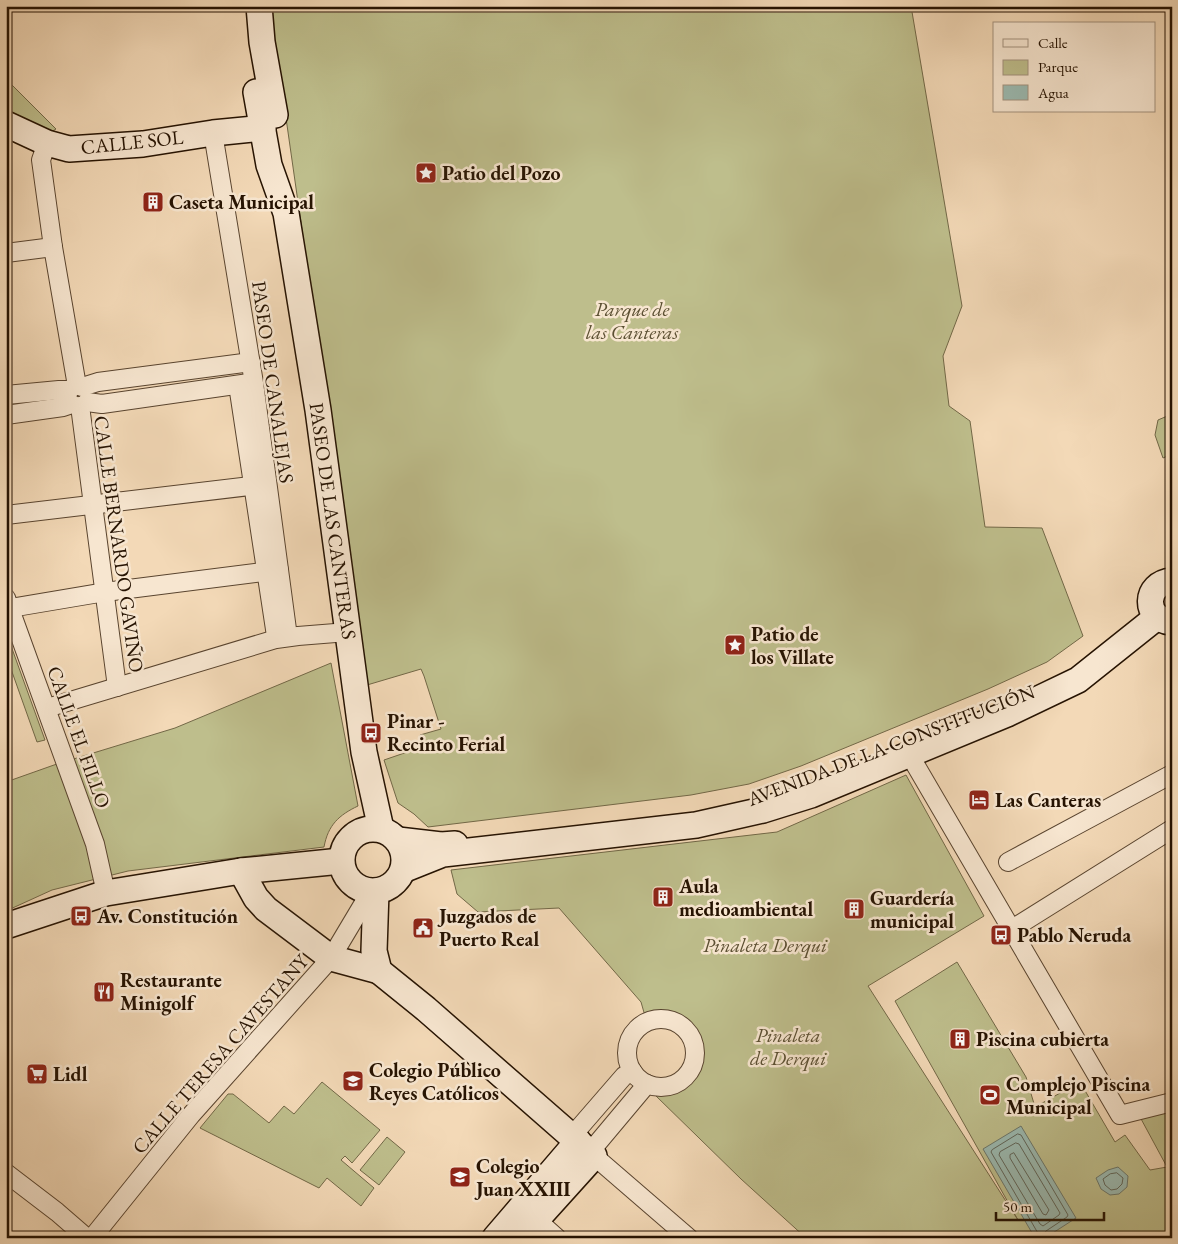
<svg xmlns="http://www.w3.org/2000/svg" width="1178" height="1244" font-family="'EB Garamond',serif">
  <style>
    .green { fill: #bebe8c; stroke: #726847 }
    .water { fill: #9bbab1; stroke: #6c776b }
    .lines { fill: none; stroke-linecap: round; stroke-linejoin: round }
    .shore { stroke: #60665a; stroke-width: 1 }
    .street-casing { stroke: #59442f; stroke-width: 20 }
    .secondary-casing { stroke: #261302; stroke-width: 28 }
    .street { stroke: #f7e6d0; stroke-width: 18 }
    .secondary { stroke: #f7e6d0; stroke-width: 25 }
    .labels { text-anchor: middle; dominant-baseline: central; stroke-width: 5; stroke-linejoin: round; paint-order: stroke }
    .street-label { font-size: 20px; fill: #261302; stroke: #f7e6d0 }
    .poi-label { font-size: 20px; font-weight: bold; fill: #261302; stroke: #f7e6d0; text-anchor: start }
    .park-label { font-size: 20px; font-style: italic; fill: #5b4f32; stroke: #f7e6d0 }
  </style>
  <rect width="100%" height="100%" fill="#f3d9b7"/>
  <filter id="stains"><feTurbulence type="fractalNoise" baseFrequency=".004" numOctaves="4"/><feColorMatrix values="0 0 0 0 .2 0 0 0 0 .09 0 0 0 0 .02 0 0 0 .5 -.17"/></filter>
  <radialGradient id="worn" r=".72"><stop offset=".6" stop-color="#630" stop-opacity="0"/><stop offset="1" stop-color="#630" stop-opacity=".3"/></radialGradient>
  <g class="green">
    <polygon points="270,6 911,6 962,306 943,356 949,406 970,421 985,527 1042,528 1083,636 1047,662 988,689 801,766 749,784 691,795 428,827 414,814 398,803 384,760 422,747 420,735 441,729 424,676 421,669 367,685"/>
    <polygon points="6,79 56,129 48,134 6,112"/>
    <polygon points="1172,414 1172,454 1163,458 1155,435 1158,420"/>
    <polygon points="6,632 45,740 37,742 6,655"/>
    <path d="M331,663L358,806C339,815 328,825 324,847L128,871L52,890L6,911V782L54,765L175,728Z"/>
    <polygon points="906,775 984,916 868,986 1018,1220 895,1001 957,962 1026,1077 1035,1107 1080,1082 1115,1142 1125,1135 1150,1170 1167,1167 1140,1117 1172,1111 1172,1238 806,1238 741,1179 656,1096 683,1086 691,1078 694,1035 691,1028 679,1017 661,1014 645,1016 641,1002 559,908 478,912 457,894 451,870 777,832"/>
    <polygon points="322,1082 380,1130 352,1163 345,1156 341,1160 374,1188 361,1206 327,1178 319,1188 200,1128 228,1094 233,1094 269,1123 284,1106 294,1114"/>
    <polygon points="387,1137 405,1152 379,1185 360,1170"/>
  </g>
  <g class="water">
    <polygon points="1021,1126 1076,1218 1045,1238 1035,1238 983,1149"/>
    <polygon points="1118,1167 1128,1176 1127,1187 1119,1194 1110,1195 1101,1189 1096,1178 1108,1170"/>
  </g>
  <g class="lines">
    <g class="shore">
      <polygon points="1018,1134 1021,1135 1068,1215 1067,1217 1046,1231 1042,1236 1039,1235 991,1152 992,1150"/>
      <polygon points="1016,1143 1019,1144 1060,1213 1059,1215 1043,1226 1040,1224 999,1155 1000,1152"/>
      <polygon points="1014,1153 1049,1210 1046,1215 1043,1214 1010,1158 1010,1155"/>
      <polygon points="1117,1173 1123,1178 1122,1184 1117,1189 1111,1190 1105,1185 1103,1179 1110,1174"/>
    </g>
    <g class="street-casing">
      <g id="street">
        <polyline points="213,133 254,383 288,637"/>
        <polyline points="47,143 41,160 53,247 77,386"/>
        <polyline points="6,253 53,247"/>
        <polyline points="238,385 276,636"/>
        <polyline points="82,387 98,382 251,362"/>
        <polyline points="6,395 59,390 70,390"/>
        <polyline points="87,402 102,404 249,383"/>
        <polyline points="80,406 117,687"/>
        <polyline points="6,415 63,407 72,404"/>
        <polyline points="6,515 267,484"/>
        <polyline points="6,598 95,844 106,893"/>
        <polyline points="10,608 105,592 279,570"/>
        <polyline points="47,708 276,639 298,636 348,632"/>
        <polyline points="911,755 916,766 1120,1115 1172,1102"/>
        <polyline points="1008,862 1172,774"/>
        <polyline points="1012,929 1172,829"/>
        <circle cx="661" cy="1053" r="34"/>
        <polyline points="572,1136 624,1076 633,1072"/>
        <polyline points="590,1152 647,1084"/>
        <polyline points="594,1156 689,1238"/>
        <polyline points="6,1173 57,1212 87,1238"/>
        <polyline points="529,1213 557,1238"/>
        <polyline points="92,1238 191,1115 331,958 371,891"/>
      </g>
    </g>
    <g class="secondary-casing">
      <g id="secondary">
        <polyline points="259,6 262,42 275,115"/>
        <polyline points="256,92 269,165 286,213 318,410 364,752 381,829"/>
        <polyline points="6,124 47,143 69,149 143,144 213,133 263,128"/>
        <path d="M1171,622C1143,619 1144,583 1172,581"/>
        <circle cx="373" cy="860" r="31"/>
        <polyline points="398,840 441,845 455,844"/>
        <polyline points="403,870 443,854 696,825 763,810 811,795 1007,714 1078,680 1157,617"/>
        <polyline points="241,871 256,898 266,909 331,958 379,971"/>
        <polyline points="376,891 374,951 379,971 426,1009 594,1156 520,1238"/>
        <polyline points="6,926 106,893 241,871 341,861"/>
        <polyline points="495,1238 578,1141"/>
      </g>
    </g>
    <use href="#street" class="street"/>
    <use href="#secondary" class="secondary"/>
  </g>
  <defs>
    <g id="sight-square" transform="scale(1.125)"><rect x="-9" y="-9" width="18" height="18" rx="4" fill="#8f2418" stroke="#f7e6d0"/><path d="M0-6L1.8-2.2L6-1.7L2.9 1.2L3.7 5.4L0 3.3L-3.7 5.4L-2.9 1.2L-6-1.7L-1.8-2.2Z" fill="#fff"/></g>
    <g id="building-square" transform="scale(1.125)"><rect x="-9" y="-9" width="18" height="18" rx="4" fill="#8f2418" stroke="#f7e6d0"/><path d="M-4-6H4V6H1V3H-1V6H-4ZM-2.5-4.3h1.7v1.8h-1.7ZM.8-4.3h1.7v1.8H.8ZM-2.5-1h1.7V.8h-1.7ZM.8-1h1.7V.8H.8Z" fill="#fff"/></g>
    <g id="bus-square" transform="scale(1.125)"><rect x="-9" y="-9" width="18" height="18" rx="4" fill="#8f2418" stroke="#f7e6d0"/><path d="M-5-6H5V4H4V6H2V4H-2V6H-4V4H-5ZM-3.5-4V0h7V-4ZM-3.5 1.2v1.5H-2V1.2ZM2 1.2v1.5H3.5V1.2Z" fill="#fff"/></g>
    <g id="hotel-square" transform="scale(1.125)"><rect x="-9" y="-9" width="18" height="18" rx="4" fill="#8f2418" stroke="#f7e6d0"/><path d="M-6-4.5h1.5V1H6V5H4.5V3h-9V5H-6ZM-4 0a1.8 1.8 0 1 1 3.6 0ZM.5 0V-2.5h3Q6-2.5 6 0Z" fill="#fff"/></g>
    <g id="civic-square" transform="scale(1.125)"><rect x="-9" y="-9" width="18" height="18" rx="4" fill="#8f2418" stroke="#f7e6d0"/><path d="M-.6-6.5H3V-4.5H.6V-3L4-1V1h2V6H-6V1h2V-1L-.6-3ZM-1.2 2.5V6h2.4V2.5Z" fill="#fff"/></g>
    <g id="restaurant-square" transform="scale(1.125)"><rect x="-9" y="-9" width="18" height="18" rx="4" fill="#8f2418" stroke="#f7e6d0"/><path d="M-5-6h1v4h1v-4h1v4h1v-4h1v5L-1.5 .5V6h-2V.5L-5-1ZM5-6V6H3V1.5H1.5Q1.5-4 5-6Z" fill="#fff"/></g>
    <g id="supermarket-square" transform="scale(1.125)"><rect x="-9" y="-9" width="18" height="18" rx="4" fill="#8f2418" stroke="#f7e6d0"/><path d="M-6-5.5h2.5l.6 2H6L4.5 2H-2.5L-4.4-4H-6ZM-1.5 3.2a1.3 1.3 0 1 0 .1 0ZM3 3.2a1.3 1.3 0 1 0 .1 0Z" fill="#fff"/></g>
    <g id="school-square" transform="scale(1.125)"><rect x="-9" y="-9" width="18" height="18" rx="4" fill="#8f2418" stroke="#f7e6d0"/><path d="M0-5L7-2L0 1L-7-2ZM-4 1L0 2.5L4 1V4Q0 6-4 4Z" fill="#fff"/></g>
    <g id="stadium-square" transform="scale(1.125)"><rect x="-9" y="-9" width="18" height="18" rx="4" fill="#8f2418" stroke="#f7e6d0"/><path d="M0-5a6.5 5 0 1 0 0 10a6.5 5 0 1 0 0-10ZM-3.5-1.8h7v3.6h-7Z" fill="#fff"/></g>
  </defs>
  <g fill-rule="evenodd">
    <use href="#sight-square" x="426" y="173"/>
    <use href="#building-square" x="153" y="202"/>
    <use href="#sight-square" x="735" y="645"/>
    <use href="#bus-square" x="371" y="733"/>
    <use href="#hotel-square" x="979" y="800"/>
    <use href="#building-square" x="663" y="897"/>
    <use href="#building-square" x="854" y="909"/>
    <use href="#bus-square" x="81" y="916"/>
    <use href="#civic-square" x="423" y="928"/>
    <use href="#bus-square" x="1001" y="935"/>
    <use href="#restaurant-square" x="104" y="992"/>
    <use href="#building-square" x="960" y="1039"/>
    <use href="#supermarket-square" x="37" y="1074"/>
    <use href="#school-square" x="353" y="1081"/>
    <use href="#stadium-square" x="990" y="1095"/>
    <use href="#school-square" x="460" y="1177"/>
  </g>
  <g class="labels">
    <g class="street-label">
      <text transform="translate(132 142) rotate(-6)">CALLE SOL</text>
      <text transform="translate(273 382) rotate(82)">PASEO DE CANALEJAS</text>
      <text transform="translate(333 521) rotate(82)">PASEO DE LAS CANTERAS</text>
      <text transform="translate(119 544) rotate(82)">CALLE BERNARDO GAVIÑO</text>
      <text transform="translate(79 737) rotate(70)">CALLE EL FILLO</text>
      <text transform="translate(891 745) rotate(-21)">AVENIDA DE LA CONSTITUCIÓN</text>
      <text transform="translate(220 1054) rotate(-49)">CALLE TERESA CAVESTANY</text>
    </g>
    <g class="poi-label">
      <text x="442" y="173">Patio del Pozo</text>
      <text x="169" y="202">Caseta Municipal</text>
      <text x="751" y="634">Patio de<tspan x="751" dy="23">los Villate</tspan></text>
      <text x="387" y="721">Pinar -<tspan x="387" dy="23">Recinto Ferial</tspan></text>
      <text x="995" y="800">Las Canteras</text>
      <text x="679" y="886">Aula<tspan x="679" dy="23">medioambiental</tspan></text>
      <text x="870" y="898">Guardería<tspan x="870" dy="23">municipal</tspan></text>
      <text x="97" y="916">Av. Constitución</text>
      <text x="439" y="916">Juzgados de<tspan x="439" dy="23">Puerto Real</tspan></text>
      <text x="1017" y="935">Pablo Neruda</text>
      <text x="120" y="980">Restaurante<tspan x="120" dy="23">Minigolf</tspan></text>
      <text x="976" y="1039">Piscina cubierta</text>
      <text x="369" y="1070">Colegio Público<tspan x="369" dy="23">Reyes Católicos</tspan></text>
      <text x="53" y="1074">Lidl</text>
      <text x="1006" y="1084">Complejo Piscina<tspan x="1006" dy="23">Municipal</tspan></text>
      <text x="476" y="1166">Colegio<tspan x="476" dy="23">Juan XXIII</tspan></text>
    </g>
    <g class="park-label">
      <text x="632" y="309">Parque de<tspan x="632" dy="23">las Canteras</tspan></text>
      <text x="765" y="945">Pinaleta Derqui</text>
      <text x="788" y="1035">Pinaleta<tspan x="788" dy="23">de Derqui</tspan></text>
    </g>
  </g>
  <rect width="1178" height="1244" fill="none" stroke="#f3d9b7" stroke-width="25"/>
  <rect x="8" y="8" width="1163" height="1229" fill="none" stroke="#261302" stroke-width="2.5"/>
  <rect x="12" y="12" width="1153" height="1219" fill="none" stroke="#261302"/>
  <rect x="993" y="22" width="162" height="90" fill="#f7e6d0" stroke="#a3927e"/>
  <rect x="1003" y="39" width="25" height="8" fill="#f7e6d0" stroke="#a3927e"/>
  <text x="1038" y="48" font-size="15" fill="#261302">Calle</text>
  <rect x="1003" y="60" width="25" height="15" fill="#bebe8c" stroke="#a3927e"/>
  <text x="1038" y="72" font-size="15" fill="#261302">Parque</text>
  <rect x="1003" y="85" width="25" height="15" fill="#9bbab1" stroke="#a3927e"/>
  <text x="1038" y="98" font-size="15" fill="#261302">Agua</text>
  <path d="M996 1212v8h108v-8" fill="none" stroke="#261302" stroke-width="2.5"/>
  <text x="1003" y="1212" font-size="15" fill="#261302" stroke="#f7e6d0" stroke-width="4" paint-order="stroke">50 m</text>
  <rect width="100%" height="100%" filter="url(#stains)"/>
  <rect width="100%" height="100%" fill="url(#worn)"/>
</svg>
